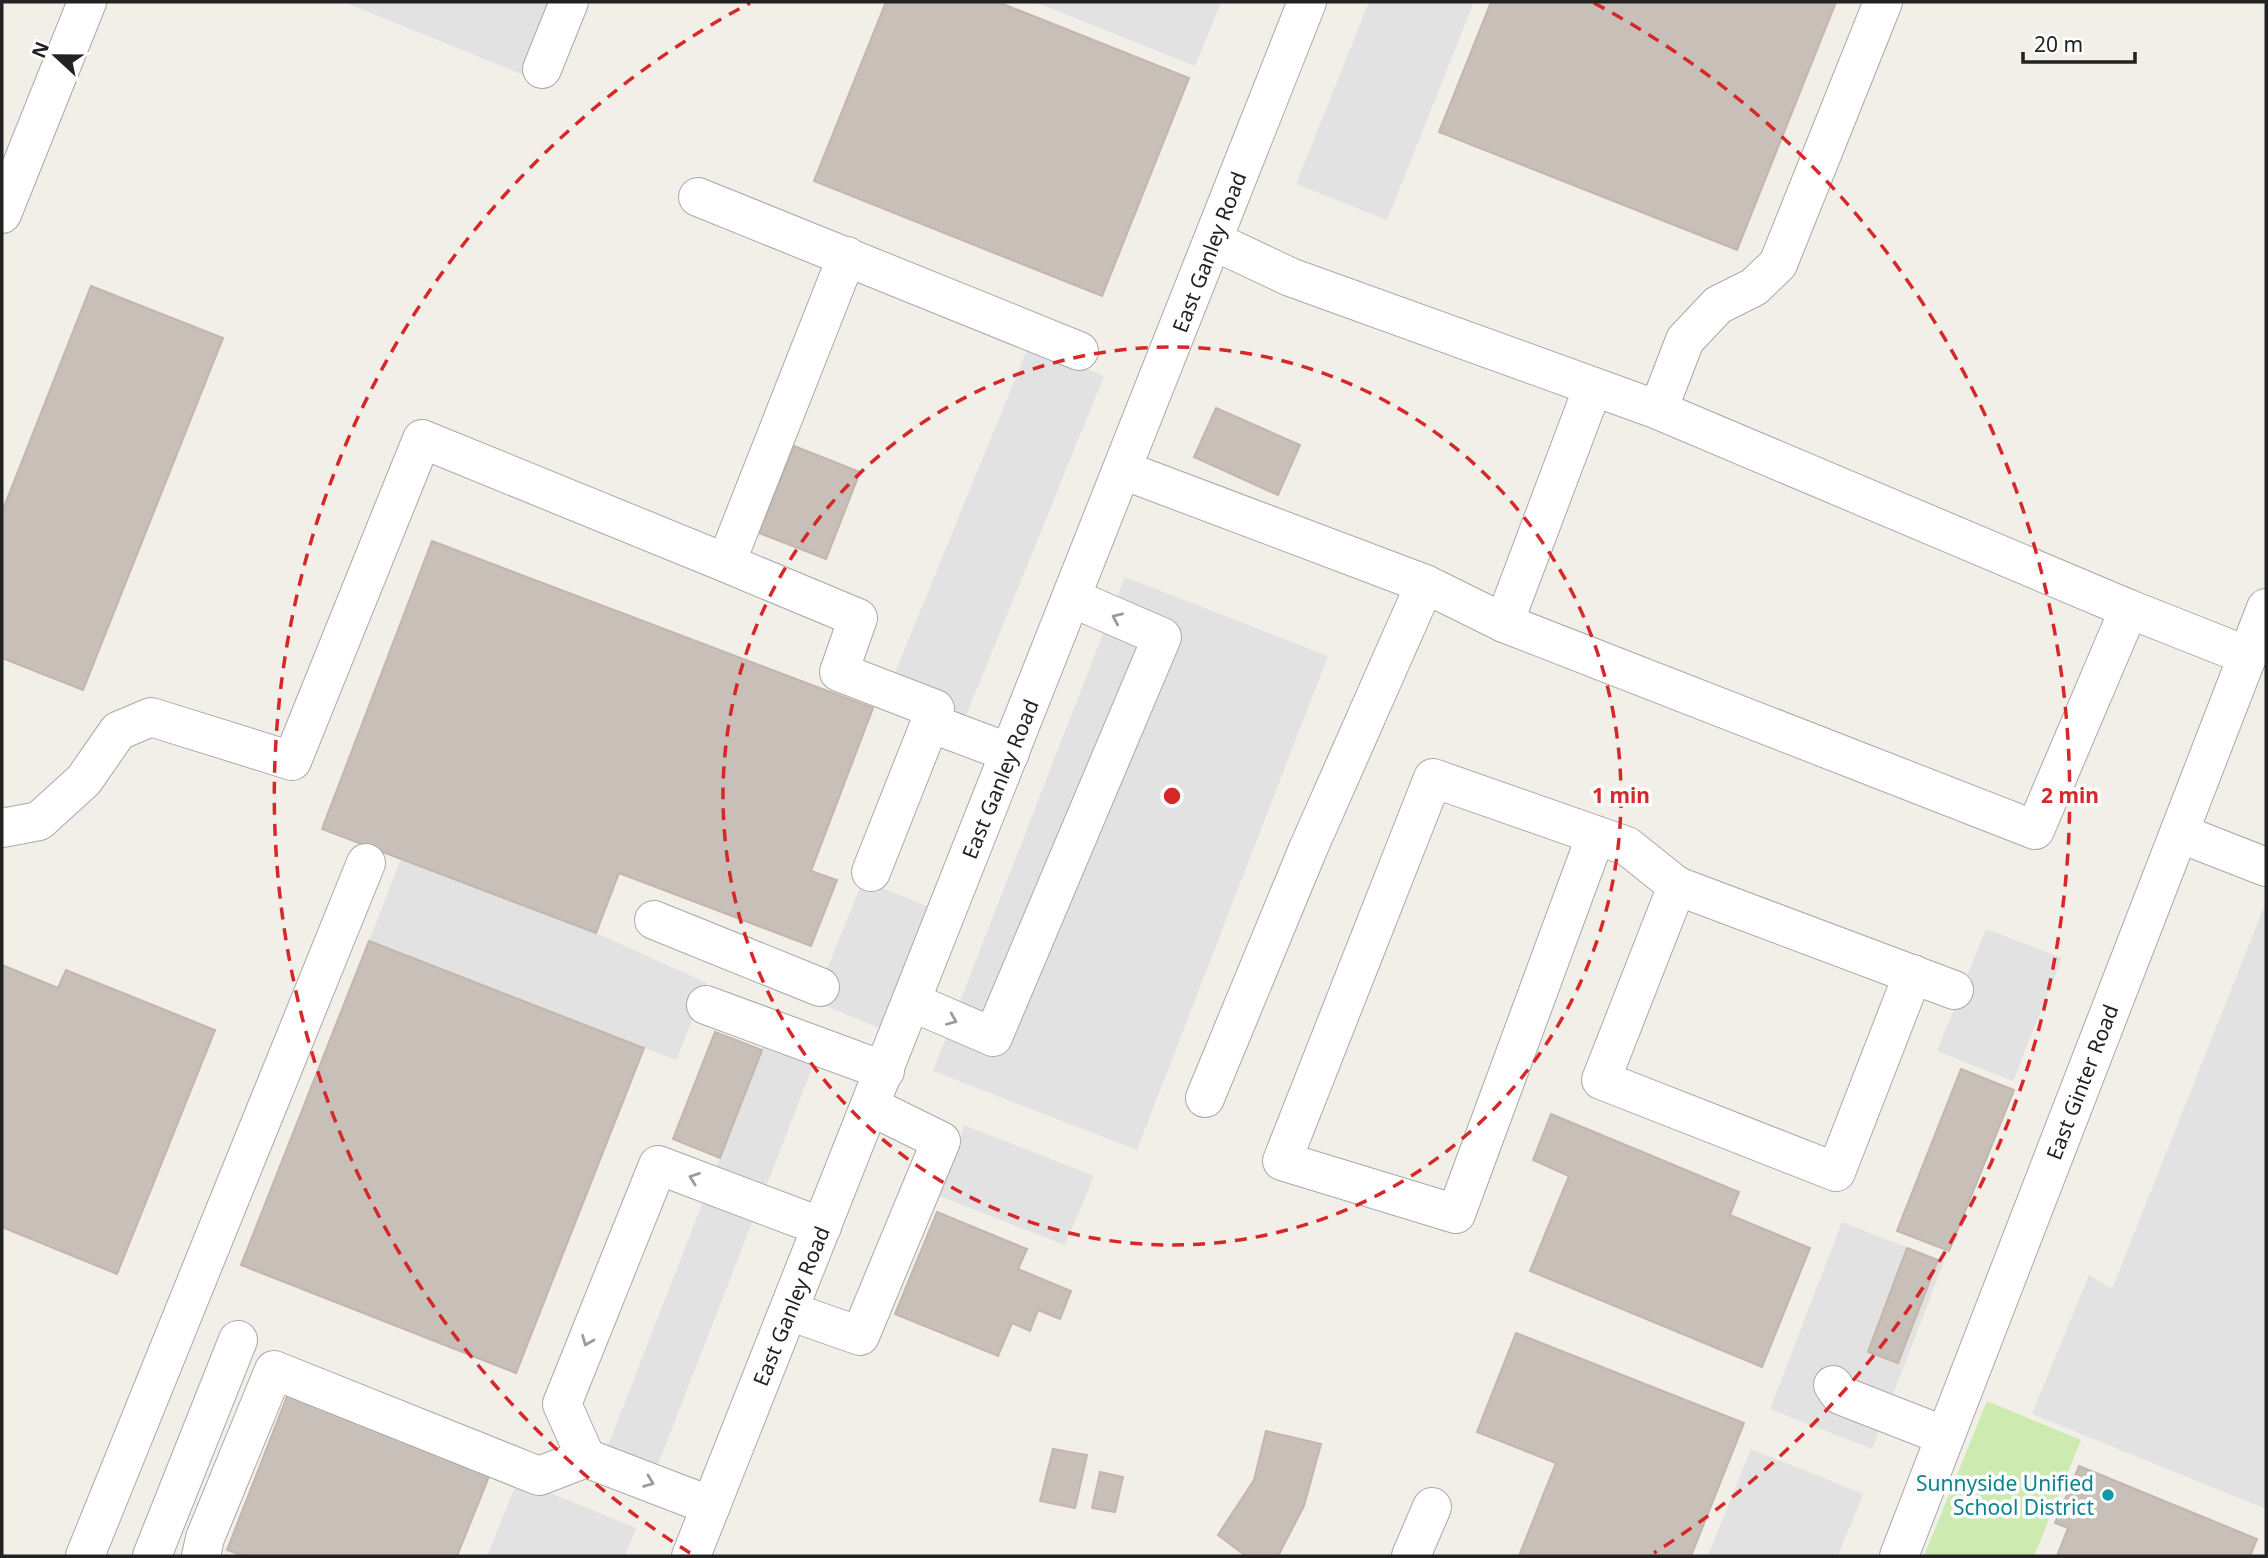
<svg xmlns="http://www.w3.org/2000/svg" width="2268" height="1558" font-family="'Noto Sans',sans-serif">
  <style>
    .grass { fill: #cdebb0 }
    .parking { fill: #e2e2e2 }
    .building { fill: #c7bfb8; stroke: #c4b6ab; stroke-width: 2 }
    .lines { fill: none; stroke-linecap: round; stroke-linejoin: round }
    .minor-casing { stroke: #a9a9a9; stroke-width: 40 }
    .minor { stroke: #fff; stroke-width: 38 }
    .oneway { stroke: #9c9c9c }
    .ring { fill: none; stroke: #d62828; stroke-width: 3.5; stroke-dasharray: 12 9 }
    .culture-dot { fill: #0f9aa8; stroke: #fff; stroke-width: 2.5 }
    .labels { text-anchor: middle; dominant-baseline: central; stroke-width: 7; stroke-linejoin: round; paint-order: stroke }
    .street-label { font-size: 21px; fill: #222; stroke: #fff }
    .culture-label { font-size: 21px; fill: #0d838f; stroke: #fff; text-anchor: end }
    .centre { fill: #d62828; stroke: #fff; stroke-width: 3.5 }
    .ring-label { font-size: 21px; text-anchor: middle; font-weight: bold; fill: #d62828; stroke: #fff; stroke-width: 7; stroke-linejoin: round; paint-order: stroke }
  </style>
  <rect width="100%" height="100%" fill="#f2efe9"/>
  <polygon class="grass" points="1987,1401 2081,1440 2034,1556 1924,1556"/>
  <g class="parking">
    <polygon points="344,2 556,2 526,76"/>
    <polygon points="1035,2 1221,2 1195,66"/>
    <polygon points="1369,2 1474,2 1387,220 1296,184"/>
    <polygon points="1029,345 1104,376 957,738 881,707"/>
    <polygon points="1125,577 1328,656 1137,1150 933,1071"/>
    <polygon points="401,859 596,933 707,983 676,1060 369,941"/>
    <polygon points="863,880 929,907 879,1028 814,1001"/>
    <polygon points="2266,902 2266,1509 2032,1414 2089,1275 2112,1289"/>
    <polygon points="1986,929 2062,958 2013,1081 1937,1051"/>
    <polygon points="767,1038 816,1058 655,1472 605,1453"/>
    <polygon points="964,1125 1094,1176 1065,1245 939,1196"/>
    <polygon points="1842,1222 1944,1262 1872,1449 1770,1409"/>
    <polygon points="1751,1449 1863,1494 1838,1556 1708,1556"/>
    <polygon points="518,1480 636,1528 625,1556 487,1556"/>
  </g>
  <g class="building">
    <polygon points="886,2 998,2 1189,78 1102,296 814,181"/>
    <polygon points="1491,2 1836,2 1737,250 1439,132"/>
    <polygon points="91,286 223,338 83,690 2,658 2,512"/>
    <polygon points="1216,408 1300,445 1278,495 1194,457"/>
    <polygon points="794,446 860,472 826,559 759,533"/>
    <polygon points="432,541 873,708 811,871 837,880 811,946 619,873 596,933 322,829"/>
    <polygon points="369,941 644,1048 516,1373 241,1265"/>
    <polygon points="2,965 58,988 66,970 215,1030 117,1274 2,1227"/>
    <polygon points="715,1032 762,1050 720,1158 673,1139"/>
    <polygon points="1961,1069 2014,1090 1949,1251 1897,1231"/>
    <polygon points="1551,1114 1739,1192 1730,1215 1810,1248 1762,1367 1530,1271 1569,1176 1533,1160"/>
    <polygon points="937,1212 1027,1249 1018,1269 1071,1291 1060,1319 1038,1310 1030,1331 1012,1323 998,1356 895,1314"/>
    <polygon points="1907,1248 1938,1260 1898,1363 1868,1352"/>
    <polygon points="1516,1333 1744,1423 1691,1556 1519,1556 1556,1463 1477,1432"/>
    <polygon points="288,1394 490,1474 457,1556 244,1556 227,1550"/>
    <polygon points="1266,1431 1321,1444 1304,1506 1278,1556 1246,1556 1218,1535 1254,1480"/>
    <polygon points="1053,1449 1087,1455 1075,1508 1040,1501"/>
    <polygon points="2079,1466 2257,1539 2250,1556 2057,1556 2068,1528 2055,1523"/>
    <polygon points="1100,1472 1123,1477 1115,1512 1092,1508"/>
  </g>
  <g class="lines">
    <g class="minor-casing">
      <g id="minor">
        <polyline points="542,69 569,2"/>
        <polyline points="698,197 1079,351"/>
        <polyline points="2,214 87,2"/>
        <polyline points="1214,241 1290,277 1658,410 1685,340 1718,305 1754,287 1778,264 1883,2"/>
        <polyline points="1593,387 1504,623 2035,830 2129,609 1658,410"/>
        <polyline points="1123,470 1425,584 1504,623"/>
        <polyline points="726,563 858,618 839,672 935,709"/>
        <polyline points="2129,609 2248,656"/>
        <polyline points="2,828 39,821 84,780 118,731 151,717 292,761 422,439 726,563 847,256"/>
        <polyline points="2179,833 2266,867"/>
        <polyline points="1596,835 1456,1214 1282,1161 1433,778 1627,846 1677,886"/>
        <polyline points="871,872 930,723 1010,753"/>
        <polyline points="654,920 820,987"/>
        <polyline points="1913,974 1836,1172 1601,1080 1677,886 1954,990"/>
        <polyline points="912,1002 993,1037 1162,637 1072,598"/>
        <polyline points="706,1005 885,1071"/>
        <polyline points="1205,1098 1308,849 1425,584"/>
        <polyline points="789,1311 860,1336 941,1141 870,1106"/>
        <polyline points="1833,1385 1840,1395 1945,1436"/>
        <polyline points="586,1458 562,1404 658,1165 822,1227"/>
        <polyline points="85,1556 366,863"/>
        <polyline points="152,1556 238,1340"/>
        <polyline points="201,1556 205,1538 274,1370 539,1476 586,1458 711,1506"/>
        <polyline points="691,1556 1307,2"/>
        <polyline points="1411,1556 1432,1507"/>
        <polyline points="1899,1556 2266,608"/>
      </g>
    </g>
    <use href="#minor" class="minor"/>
  </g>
  <defs><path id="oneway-chevron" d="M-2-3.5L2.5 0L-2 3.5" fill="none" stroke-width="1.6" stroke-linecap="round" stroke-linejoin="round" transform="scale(1.75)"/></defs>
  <g class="oneway">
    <use href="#oneway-chevron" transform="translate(1117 618) rotate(-156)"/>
    <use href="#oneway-chevron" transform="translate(952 1020) rotate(23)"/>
    <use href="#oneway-chevron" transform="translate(694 1178) rotate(-160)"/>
    <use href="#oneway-chevron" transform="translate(587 1341) rotate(112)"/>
    <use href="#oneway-chevron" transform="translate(649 1482) rotate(21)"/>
  </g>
  <g class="ring">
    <circle cx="1172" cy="796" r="449"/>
    <path d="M690 1553A898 898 0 0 1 750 3M1594 3A898 898 0 0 1 1654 1553"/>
  </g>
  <circle class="culture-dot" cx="2108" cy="1495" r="7"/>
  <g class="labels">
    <g class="street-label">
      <text transform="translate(1209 252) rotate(-69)">East Ganley Road</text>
      <text transform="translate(1000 779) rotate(-68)">East Ganley Road</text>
      <text transform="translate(2082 1082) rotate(-69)">East Ginter Road</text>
      <text transform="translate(791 1306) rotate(-68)">East Ganley Road</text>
    </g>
    <g class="culture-label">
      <text x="2094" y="1483">Sunnyside Unified<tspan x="2094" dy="24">School District</tspan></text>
    </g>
  </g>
  <circle cx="1172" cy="796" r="10" class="centre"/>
  <g class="ring-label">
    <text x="1621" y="803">1 min</text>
    <text x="2070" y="803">2 min</text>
  </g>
  <rect width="2268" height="1558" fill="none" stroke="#222222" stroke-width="7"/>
  <g transform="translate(56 56) rotate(292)" stroke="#ffffff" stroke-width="5" paint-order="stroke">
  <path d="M0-5L12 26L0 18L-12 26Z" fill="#222222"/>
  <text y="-10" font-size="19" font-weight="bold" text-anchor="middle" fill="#222222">N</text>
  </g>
  <path d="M2023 52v10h112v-10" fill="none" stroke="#222222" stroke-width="3.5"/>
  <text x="2034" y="52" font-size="21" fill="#222222" stroke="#ffffff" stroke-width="5" paint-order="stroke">20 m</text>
</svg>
